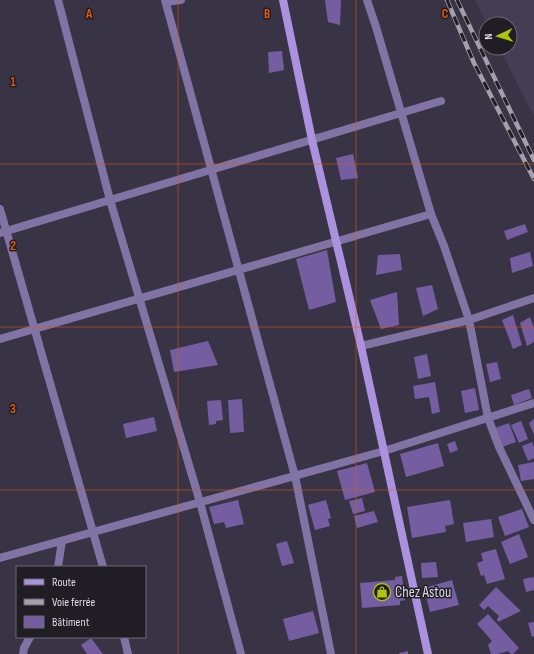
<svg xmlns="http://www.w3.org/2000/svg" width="534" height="654" font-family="'Sofia Sans Condensed',sans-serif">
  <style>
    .built { fill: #443d54 }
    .building { fill: #745ea1 }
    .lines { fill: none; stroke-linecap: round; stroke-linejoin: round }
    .street { stroke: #8173a3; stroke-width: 8 }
    .secondary { stroke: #ab92df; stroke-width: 8 }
    .rail-casing { stroke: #a39fad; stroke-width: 4.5 }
    .rail { stroke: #201d25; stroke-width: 3; stroke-dasharray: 9; stroke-linecap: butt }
    .grid { fill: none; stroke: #e8590c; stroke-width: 1; stroke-opacity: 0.55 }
    .labels { text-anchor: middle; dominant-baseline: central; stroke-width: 3; stroke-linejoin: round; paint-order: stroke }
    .poi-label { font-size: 15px; fill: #dedbe6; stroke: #201d25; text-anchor: start }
    .grid-label { font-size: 13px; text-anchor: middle; font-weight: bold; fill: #e8590c; stroke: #201d25; stroke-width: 3; stroke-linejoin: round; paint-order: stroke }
  </style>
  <rect width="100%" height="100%" fill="#393445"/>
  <polygon class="built" points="475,0 534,0 534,116 499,48 510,48 510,24 487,24"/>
  <g class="building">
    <polygon points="325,0 341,0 340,25 328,22"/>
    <polygon points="282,51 284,70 269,73 268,52"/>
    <polygon points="353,154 358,178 341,180 336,158"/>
    <polygon points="525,224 528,232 507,240 504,231"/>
    <polygon points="327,250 336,302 309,310 296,259"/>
    <polygon points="530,252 533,266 512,273 510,258"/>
    <polygon points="400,254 402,270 376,275 378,255"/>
    <polygon points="432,285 438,309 423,316 416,288"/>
    <polygon points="397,292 399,325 381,329 370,300"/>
    <polygon points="513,315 522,345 513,349 502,320"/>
    <polygon points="530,317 534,328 534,342 527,346 520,323"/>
    <polygon points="208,341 218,365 174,372 170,350"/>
    <polygon points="427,354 431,376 418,379 414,357"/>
    <polygon points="497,362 501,379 490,382 486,364"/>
    <polygon points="435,382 440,412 432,414 429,397 415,399 413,386"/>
    <polygon points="475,388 479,410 465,413 461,391"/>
    <polygon points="529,389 532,398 514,405 511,395"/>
    <polygon points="242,399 244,432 230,433 228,400"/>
    <polygon points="221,400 223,420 216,421 216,424 209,425 207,401"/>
    <polygon points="154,417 157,431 126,438 123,424"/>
    <polygon points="534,419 534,435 529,423"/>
    <polygon points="521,421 528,439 519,443 511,425"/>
    <polygon points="509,423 516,442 502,447 495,428"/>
    <polygon points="455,441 458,450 450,453 447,444"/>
    <polygon points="532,442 534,447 534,458 528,461 522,446"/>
    <polygon points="438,443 444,466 406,477 400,454"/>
    <polygon points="534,462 534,479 521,481 518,465"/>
    <polygon points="367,463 375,492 345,500 337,471"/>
    <polygon points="362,498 365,511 353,514 349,501"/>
    <polygon points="238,500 244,524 226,528 224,522 214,524 209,507"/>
    <polygon points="326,500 331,518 328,519 330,526 315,530 308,505"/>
    <polygon points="450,500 454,524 445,526 446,532 412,538 407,507"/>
    <polygon points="522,509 529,527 505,536 498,517"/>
    <polygon points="374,511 378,522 357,528 354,516"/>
    <polygon points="491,519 494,537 466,542 463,523"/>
    <polygon points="519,534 528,557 510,564 501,542"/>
    <polygon points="287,541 294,563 282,566 276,544"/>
    <polygon points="496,549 505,579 487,584 484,575 481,576 477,563 483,561 481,553"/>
    <polygon points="436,562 438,577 422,578 421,563"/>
    <polygon points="402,576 405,600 400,601 400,605 362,608 360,583 395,580 395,577"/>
    <polygon points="534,577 534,590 526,592 523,579"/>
    <polygon points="452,580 459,605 430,612 424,588"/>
    <polygon points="496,587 521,611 498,622 497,619 499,616 488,606 484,610 479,605"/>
    <polygon points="313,611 319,633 289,641 283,619"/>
    <polygon points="488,614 519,648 513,654 511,654 508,651 498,654 491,654 488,645 492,641 477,624"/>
    <polygon points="534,622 534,636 532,637 528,623"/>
    <polygon points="91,638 103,654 87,654 81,645"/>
    <polygon points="408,651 408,654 399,654 399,653"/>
  </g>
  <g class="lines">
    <g class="street">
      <polyline points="58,0 110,200 200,502 241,654"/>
      <polyline points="165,0 295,476 331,654"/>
      <polyline points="367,0 376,27 431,214 444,246 469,320 488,418 499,447 534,520"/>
      <polyline points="166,2 181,0"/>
      <polyline points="0,209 103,567"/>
      <polyline points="0,233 441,101"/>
      <polyline points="0,339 431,214"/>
      <polyline points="361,346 469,320 534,298"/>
      <polyline points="0,558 384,451 534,403"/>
      <polyline points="58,567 62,541"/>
      <polyline points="124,637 128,654"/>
      <polyline points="23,654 24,648 30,637"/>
    </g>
    <polyline class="secondary" points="283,0 312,140 361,346 428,654"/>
    <g class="rail-casing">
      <g id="rail">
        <polyline points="447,0 474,63 534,179"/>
        <polyline points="457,0 534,160"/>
      </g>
    </g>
    <use href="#rail" class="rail"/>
  </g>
  <path class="grid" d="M178,0V654M356,0V654M0,164H534M0,327H534M0,490H534"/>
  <defs>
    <g id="shop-ring" transform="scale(0.9)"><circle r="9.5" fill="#201d25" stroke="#aec60a" stroke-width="1.5"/><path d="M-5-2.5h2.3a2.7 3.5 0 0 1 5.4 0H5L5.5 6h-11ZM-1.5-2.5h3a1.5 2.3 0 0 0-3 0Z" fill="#aec60a"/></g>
  </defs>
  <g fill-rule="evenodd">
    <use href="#shop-ring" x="382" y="592"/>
  </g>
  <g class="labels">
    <g class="poi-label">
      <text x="395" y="592">Chez Astou</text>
    </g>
  </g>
  <g class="grid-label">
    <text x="89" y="18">A</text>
    <text x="267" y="18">B</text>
    <text x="445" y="18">C</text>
    <text x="13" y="86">1</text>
    <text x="13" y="250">2</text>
    <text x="13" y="413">3</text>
  </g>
  <rect x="16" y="566" width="130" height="72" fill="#201d25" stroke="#6c6972"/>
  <rect x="24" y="579" width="20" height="6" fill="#ab92df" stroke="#6c6972"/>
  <text x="52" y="586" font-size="12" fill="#dedbe6">Route</text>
  <rect x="24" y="599" width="20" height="6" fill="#a39fad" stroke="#6c6972"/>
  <text x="52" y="606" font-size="12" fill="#dedbe6">Voie ferrée</text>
  <rect x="24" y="616" width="20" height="12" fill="#745ea1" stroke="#6c6972"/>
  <text x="52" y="626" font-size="12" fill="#dedbe6">Bâtiment</text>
  <g transform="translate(498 36) rotate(266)"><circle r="19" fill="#201d25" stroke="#6c6972"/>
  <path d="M0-3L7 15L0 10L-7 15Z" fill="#aec60a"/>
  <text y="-6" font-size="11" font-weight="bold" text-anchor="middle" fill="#dedbe6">N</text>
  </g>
</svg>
